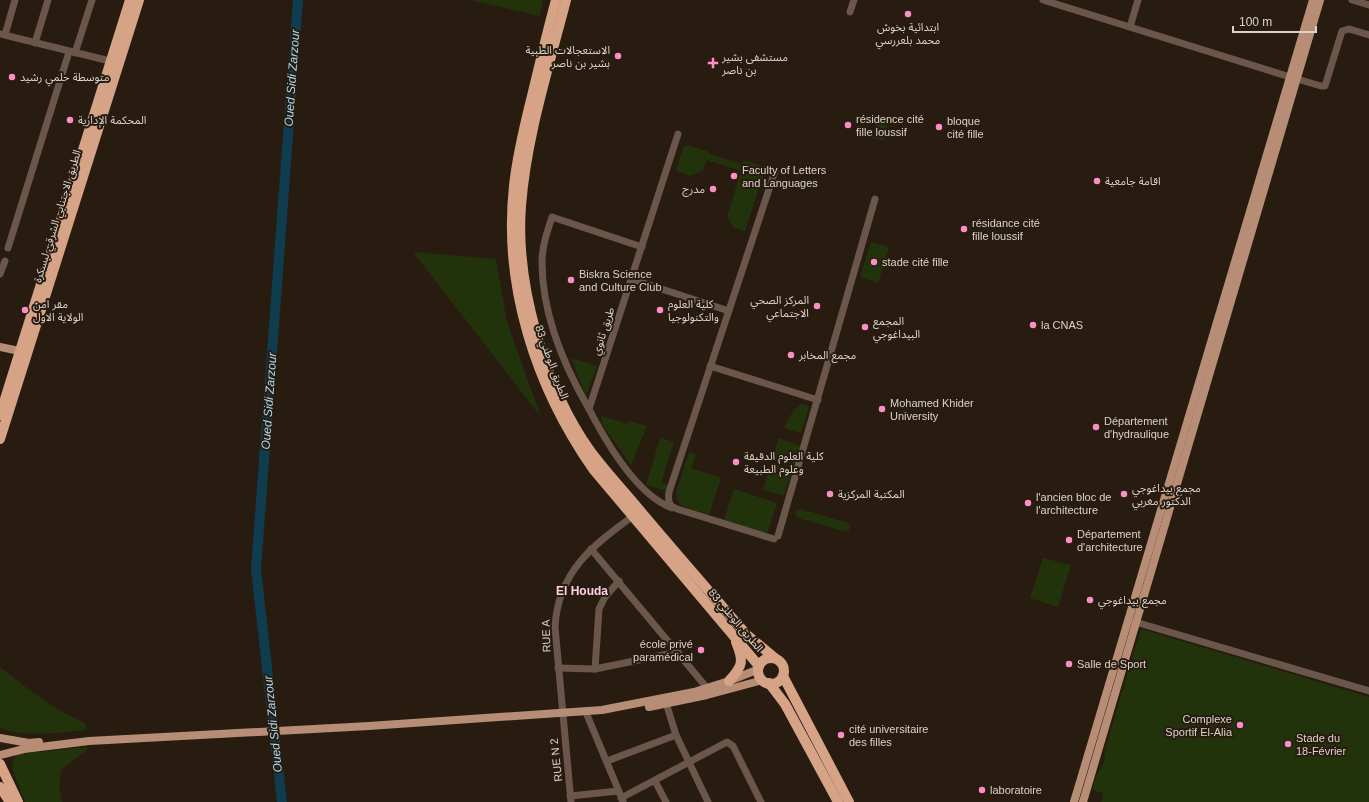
<svg xmlns="http://www.w3.org/2000/svg" width="1369" height="802" font-family="Arial,'Noto Sans Arabic',sans-serif">
  <style>
    .green { fill: #22330c }
    .lines { fill: none; stroke-linecap: round; stroke-linejoin: round }
    .river { stroke: #103c50; stroke-width: 10 }
    .minor { stroke: #6a564a; stroke-width: 7 }
    .major { stroke: #b78d75; stroke-width: 8 }
    .highway { stroke: #d6a386; stroke-width: 10 }
    .poi-dot { fill: #fb8fc5; stroke: #281c10; stroke-width: 1.5 }
    .labels { text-anchor: middle; dominant-baseline: central; stroke-width: 4; stroke-linejoin: round; paint-order: stroke }
    .poi-label { font-size: 11px; fill: #dbd3cb; stroke: #281c10; text-anchor: start }
    .street-label { font-size: 11px; fill: #dbd3cb; stroke: #281c10 }
    .water-label { font-size: 12px; font-style: italic; fill: #aadaf4; stroke: #281c10 }
    .neighbourhood-label { font-size: 12px; font-weight: bold; fill: #ffcfe5; stroke: #281c10 }
  </style>
  <rect width="100%" height="100%" fill="#281c10"/>
  <g class="green">
    <polygon points="470,0 543,0 540,16"/>
    <polygon points="879,114 890,117 883,141 871,138"/>
    <polygon points="688,145 709,152 709,154 742,164 743,160 766,167 745,231 734,228 727,217 741,171 707,160 703,170 691,176 676,171 683,148"/>
    <polygon points="871,242 889,247 878,283 860,277"/>
    <polygon points="413,252 496,259 507,322 541,417"/>
    <polygon points="571,358 597,366 586,396"/>
    <polygon points="801,404 809,406 801,433 784,428 793,411"/>
    <polygon points="601,416 627,424 629,421 647,426 631,465 602,424"/>
    <polygon points="660,438 674,442 661,483 668,485 666,491 646,485"/>
    <polygon points="779,438 800,446 794,465 772,458"/>
    <polygon points="689,452 696,454 691,468 721,478 709,515 681,506 678,502 676,493"/>
    <polygon points="771,463 792,469 784,496 763,490"/>
    <polygon points="734,489 777,503 767,534 724,520"/>
    <polygon points="801,509 848,523 850,526 849,530 846,532 798,518 795,514 797,510"/>
    <polygon points="1043,558 1071,565 1058,607 1030,598"/>
    <path d="M1141,629L1369,697V802H1101L1103,793L1092,790C1094,785 1095,779 1097,774C1101,767 1107,762 1104,753Z"/>
    <path d="M0,667C27,689 54,709 85,723L87,730C57,733 30,737 2,729L0,728Z"/>
    <polygon points="87,747 87,750 61,770 59,787 62,802 25,802 12,768 14,758 19,754"/>
  </g>
  <g class="lines">
    <polyline class="river" points="282,802 256,569 298,0"/>
    <g class="minor">
      <polyline points="1043,0 1290,77"/>
      <polyline points="1352,0 1369,5"/>
      <polyline points="850,12 854,0"/>
      <polyline points="1130,27 1138,0"/>
      <polyline points="0,34 114,62"/>
      <polyline points="5,35 15,0"/>
      <polyline points="35,43 48,0"/>
      <polyline points="75,53 92,0"/>
      <polyline points="1297,79 1321,86 1325,86 1342,31 1349,29 1369,35"/>
      <polyline points="8,248 69,52"/>
      <polyline points="0,274 5,261"/>
      <polyline points="631,279 729,311"/>
      <polyline points="710,366 818,400"/>
      <path d="M589,409C564,366 542,313 542,262C542,247 547,232 552,217L642,247"/>
      <path d="M672,508C637,495 606,442 589,409L678,134"/>
      <polyline points="778,536 875,199"/>
      <path d="M774,539L677,509C668,506 668,500 669,492L775,171"/>
      <polyline points="591,549 707,688"/>
      <polyline points="1132,621 1369,691"/>
      <polyline points="558,668 595,669 678,652"/>
      <polyline points="595,669 599,609 605,597 619,581"/>
      <polyline points="666,703 676,735 708,802"/>
      <polyline points="587,715 623,801"/>
      <polyline points="607,761 676,735"/>
      <polyline points="655,781 666,802"/>
      <polyline points="570,796 618,791"/>
      <polyline points="621,798 727,742 733,746 761,802"/>
      <path d="M571,802L555,627C558,572 592,546 633,516"/>
    </g>
    <g class="major">
      <polyline points="0,347 24,352"/>
      <polyline points="649,707 707,695 763,680"/>
      <polyline points="0,738 29,743 39,742"/>
      <polyline points="0,755 24,749 89,741 369,726 602,710 694,692 729,681 759,669"/>
      <polyline points="1074,802 1313,0"/>
      <polyline points="1083,802 1320,0"/>
    </g>
    <g class="highway">
      <path d="M556,0C547,33 539,67 531,100C524,128 517,157 514,186C503,287 536,387 593,469L759,666"/>
      <path d="M566,0C549,66 526,138 521,206C515,284 545,388 591,452C605,471 622,489 637,507C673,550 710,592 746,634L775,658"/>
      <polyline points="0,415 130,0"/>
      <polyline points="0,439 139,0"/>
      <circle cx="771" cy="671" r="13"/>
      <polyline points="783,676 849,802"/>
      <path d="M729,681C743,666 744,661 736,642"/>
      <polyline points="769,683 785,704 838,802"/>
      <polyline points="0,764 18,802"/>
      <polyline points="0,787 10,802"/>
    </g>
  </g>
  <g class="poi-dot">
    <circle cx="908" cy="14" r="4"/>
    <circle cx="618" cy="56" r="4"/>
    <path d="M711 57h4v4h4v4h-4v4h-4v-4h-4v-4h4z"/>
    <circle cx="12" cy="77" r="4"/>
    <circle cx="70" cy="120" r="4"/>
    <circle cx="848" cy="125" r="4"/>
    <circle cx="939" cy="127" r="4"/>
    <circle cx="734" cy="176" r="4"/>
    <circle cx="1097" cy="181" r="4"/>
    <circle cx="713" cy="189" r="4"/>
    <circle cx="964" cy="229" r="4"/>
    <circle cx="874" cy="262" r="4"/>
    <circle cx="571" cy="280" r="4"/>
    <circle cx="817" cy="306" r="4"/>
    <circle cx="25" cy="310" r="4"/>
    <circle cx="660" cy="310" r="4"/>
    <circle cx="1033" cy="325" r="4"/>
    <circle cx="865" cy="327" r="4"/>
    <circle cx="791" cy="355" r="4"/>
    <circle cx="882" cy="409" r="4"/>
    <circle cx="1096" cy="427" r="4"/>
    <circle cx="736" cy="462" r="4"/>
    <circle cx="830" cy="494" r="4"/>
    <circle cx="1124" cy="494" r="4"/>
    <circle cx="1028" cy="503" r="4"/>
    <circle cx="1069" cy="540" r="4"/>
    <circle cx="1090" cy="600" r="4"/>
    <circle cx="701" cy="650" r="4"/>
    <circle cx="1069" cy="664" r="4"/>
    <circle cx="1240" cy="725" r="4"/>
    <circle cx="841" cy="735" r="4"/>
    <circle cx="1288" cy="744" r="4"/>
    <circle cx="982" cy="790" r="4"/>
  </g>
  <g class="labels">
    <g class="poi-label">
      <text x="908" y="27" text-anchor="middle">ابتدائية بخوش<tspan x="908" dy="13">محمد بلعررسي</tspan></text>
      <text x="610" y="50" text-anchor="end">الاستعجالات الطبية<tspan x="610" dy="13">بشير بن ناصر</tspan></text>
      <text x="722" y="57">مستشفى بشير<tspan x="722" dy="13">بن ناصر</tspan></text>
      <text x="20" y="77">متوسطة حلمي رشيد</text>
      <text x="856" y="119">résidence cité<tspan x="856" dy="13">fille loussif</tspan></text>
      <text x="78" y="120">المحكمة الإدارية</text>
      <text x="947" y="121">bloque<tspan x="947" dy="13">cité fille</tspan></text>
      <text x="742" y="170">Faculty of Letters<tspan x="742" dy="13">and Languages</tspan></text>
      <text x="1105" y="181">اقامة جامعية</text>
      <text x="705" y="189" text-anchor="end">مدرج</text>
      <text x="972" y="223">résidance cité<tspan x="972" dy="13">fille loussif</tspan></text>
      <text x="882" y="262">stade cité fille</text>
      <text x="579" y="274">Biskra Science<tspan x="579" dy="13">and Culture Club</tspan></text>
      <text x="809" y="300" text-anchor="end">المركز الصحي<tspan x="809" dy="13">الاجتماعي</tspan></text>
      <text x="33" y="304">مقر امن<tspan x="33" dy="13">الولاية الاول</tspan></text>
      <text x="668" y="304">كلية العلوم<tspan x="668" dy="13">والتكنولوجيا</tspan></text>
      <text x="873" y="321">المجمع<tspan x="873" dy="13">البيداغوجي</tspan></text>
      <text x="1041" y="325">la CNAS</text>
      <text x="799" y="355">مجمع المخابر</text>
      <text x="890" y="403">Mohamed Khider<tspan x="890" dy="13">University</tspan></text>
      <text x="1104" y="421">Département<tspan x="1104" dy="13">d'hydraulique</tspan></text>
      <text x="744" y="456">كلية العلوم الدقيقة<tspan x="744" dy="13">وعلوم الطبيعة</tspan></text>
      <text x="1132" y="488">مجمع بيداغوجي<tspan x="1132" dy="13">الدكتور مغربي</tspan></text>
      <text x="838" y="494">المكتبة المركزية</text>
      <text x="1036" y="497">l'ancien bloc de<tspan x="1036" dy="13">l'architecture</tspan></text>
      <text x="1077" y="534">Département<tspan x="1077" dy="13">d'architecture</tspan></text>
      <text x="1098" y="600">مجمع بيداغوجي</text>
      <text x="693" y="644" text-anchor="end">école privé<tspan x="693" dy="13">paramédical</tspan></text>
      <text x="1077" y="664">Salle de Sport</text>
      <text x="1232" y="719" text-anchor="end">Complexe<tspan x="1232" dy="13">Sportif El-Alia</tspan></text>
      <text x="849" y="729">cité universitaire<tspan x="849" dy="13">des filles</tspan></text>
      <text x="1296" y="738">Stade du<tspan x="1296" dy="13">18-Février</tspan></text>
      <text x="990" y="790">laboratoire</text>
    </g>
    <g class="street-label">
      <text transform="translate(57 216) rotate(-73)">الطريق الاجتنابي الشرقي لبسكرة</text>
      <text transform="translate(603 331) rotate(-72)">طريق ثانوي</text>
      <text transform="translate(552 362) rotate(70)">الطريق الوطني 83</text>
      <text transform="translate(736 620) rotate(50)">الطريق الوطني 83</text>
      <text transform="translate(546 636) rotate(-92)">RUE A</text>
      <text transform="translate(556 760) rotate(-96)">RUE N 2</text>
    </g>
    <g class="water-label">
      <text transform="translate(292 78) rotate(-86)">Oued Sidi Zarzour</text>
      <text transform="translate(269 401) rotate(-86)">Oued Sidi Zarzour</text>
      <text transform="translate(273 724) rotate(-96)">Oued Sidi Zarzour</text>
    </g>
    <g class="neighbourhood-label">
      <text x="582" y="591">El Houda</text>
    </g>
  </g>
  <path d="M1233 26v6h83v-6" fill="none" stroke="#dbd3cb" stroke-width="2"/>
  <text x="1239" y="26" font-size="12" fill="#dbd3cb" stroke="#281c10" stroke-width="3" paint-order="stroke">100 m</text>
</svg>
